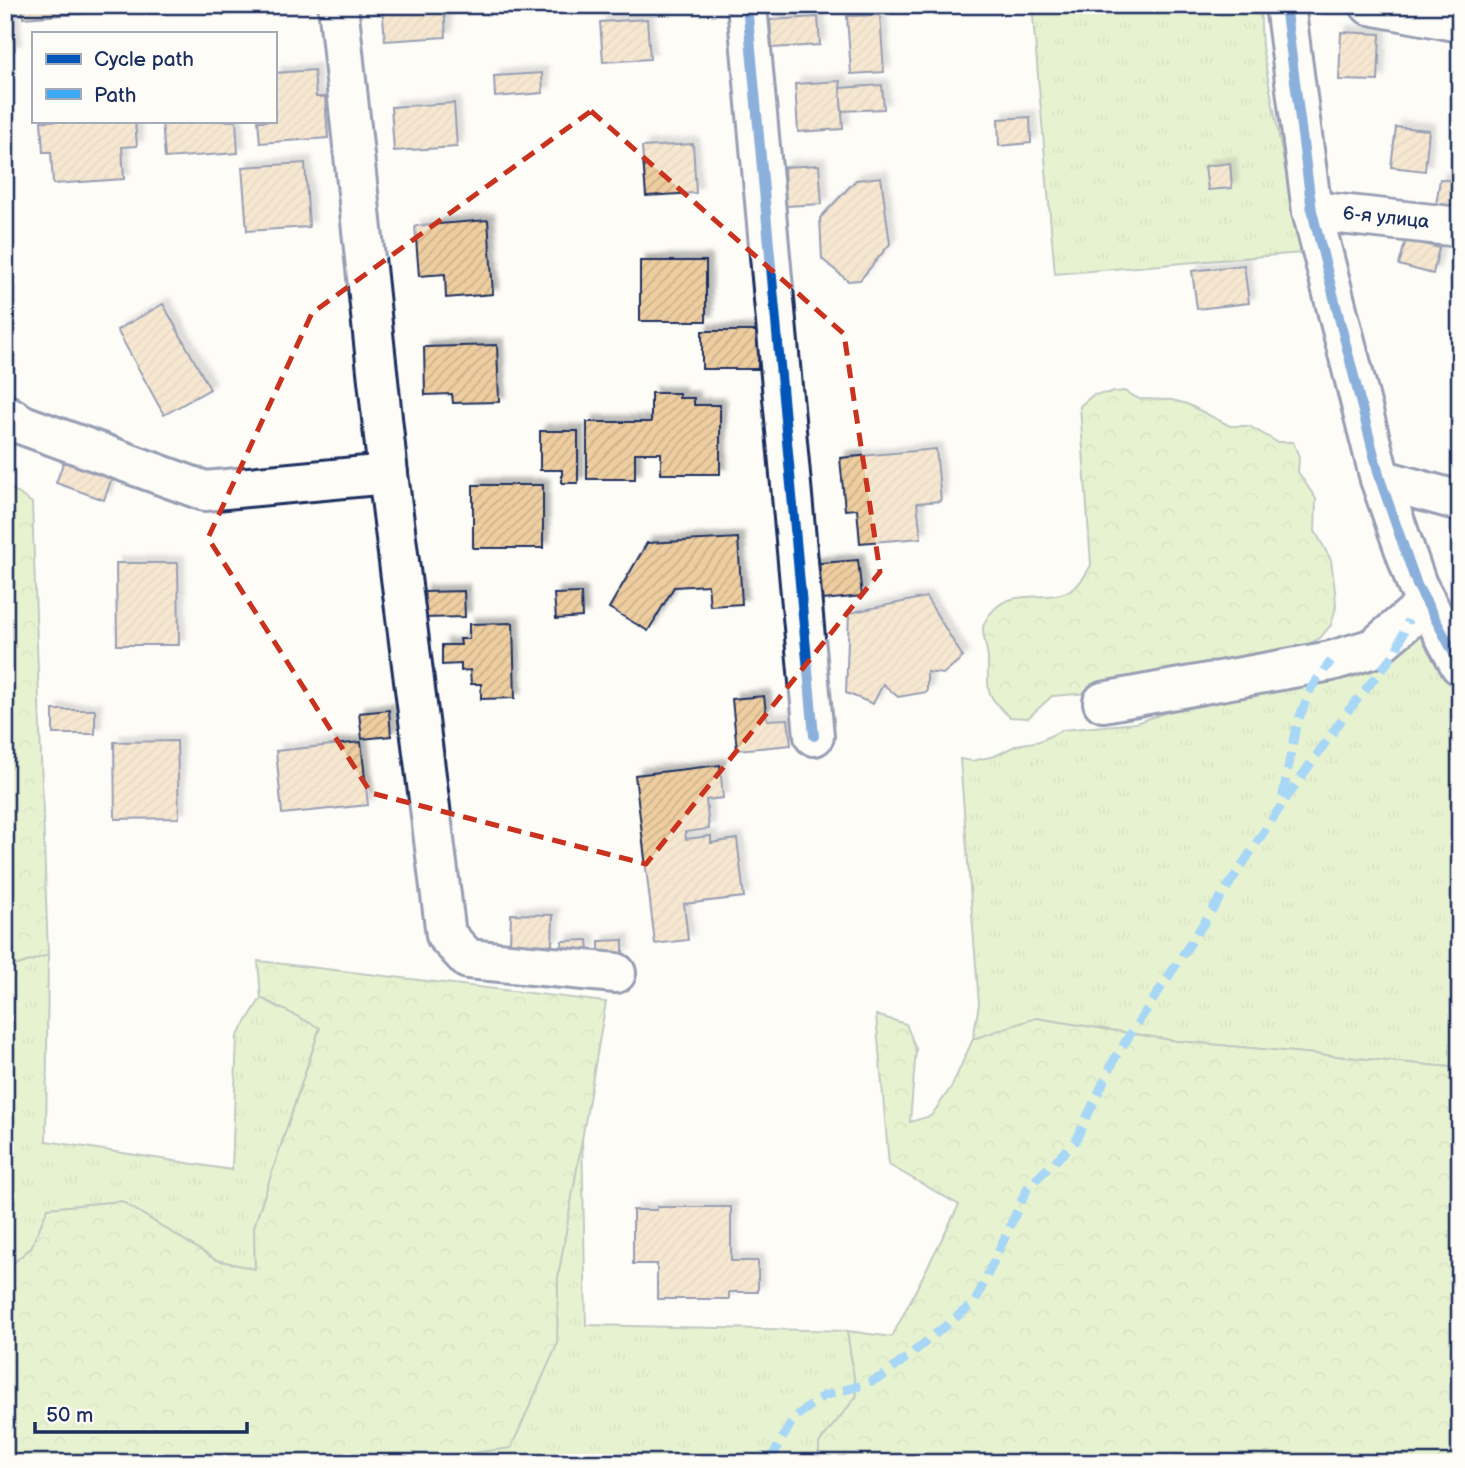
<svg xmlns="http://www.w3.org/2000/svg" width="1465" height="1468" font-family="'Balsamiq Sans',sans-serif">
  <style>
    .grass { fill: url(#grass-tufts); stroke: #748c7f; stroke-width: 2 }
    .forest { fill: url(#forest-crowns); stroke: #748c7f; stroke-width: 2 }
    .building { fill: url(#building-hatch); stroke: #1b2f5e; stroke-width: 2; filter: url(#shadow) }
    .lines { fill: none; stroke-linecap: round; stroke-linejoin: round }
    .minor-casing { stroke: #1b2f5e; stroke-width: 44 }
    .minor { stroke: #fdfcf7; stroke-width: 38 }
    .quiet { stroke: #3fa9f5; stroke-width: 9; stroke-dasharray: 18 9; stroke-linecap: butt }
    .cycleway-casing { stroke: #fdfcf7; stroke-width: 15 }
    .cycleway { stroke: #0057b8; stroke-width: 10 }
    .marked { fill: none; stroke: #c8321e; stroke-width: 5; stroke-dasharray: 14 9; stroke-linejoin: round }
    .labels { text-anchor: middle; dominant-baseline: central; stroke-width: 5; stroke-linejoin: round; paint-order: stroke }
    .street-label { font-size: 19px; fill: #1b2f5e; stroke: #fdfcf7 }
  </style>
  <defs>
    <pattern id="grass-tufts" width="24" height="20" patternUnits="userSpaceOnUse" patternTransform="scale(1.75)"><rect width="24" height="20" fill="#cde9a0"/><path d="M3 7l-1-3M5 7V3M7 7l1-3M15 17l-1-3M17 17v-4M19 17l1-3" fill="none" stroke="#afc88c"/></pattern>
    <pattern id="forest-crowns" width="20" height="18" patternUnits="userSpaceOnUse" patternTransform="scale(1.75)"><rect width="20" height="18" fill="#cde9a0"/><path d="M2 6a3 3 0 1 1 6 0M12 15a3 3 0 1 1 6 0" fill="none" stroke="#afc88c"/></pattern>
    <pattern id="building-hatch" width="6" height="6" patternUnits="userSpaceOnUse" patternTransform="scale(1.75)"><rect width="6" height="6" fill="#eecea0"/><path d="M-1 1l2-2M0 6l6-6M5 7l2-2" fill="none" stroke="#ccb18c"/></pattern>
    <filter id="shadow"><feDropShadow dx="6" dy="-6" stdDeviation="2" flood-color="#0004"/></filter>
  </defs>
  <rect width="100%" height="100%" fill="#fdfcf7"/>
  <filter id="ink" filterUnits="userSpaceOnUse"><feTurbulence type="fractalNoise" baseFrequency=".0143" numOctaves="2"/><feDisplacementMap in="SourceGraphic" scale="14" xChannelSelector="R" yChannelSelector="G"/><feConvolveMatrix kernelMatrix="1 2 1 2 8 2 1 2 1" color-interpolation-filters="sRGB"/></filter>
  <g filter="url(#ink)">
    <g class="grass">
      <polygon points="1032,5 1260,5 1262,47 1301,253 1055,274"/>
      <polygon points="1419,632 1460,688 1460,1068 1177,1041 1037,1018 973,1039 979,1004 960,759 972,761 995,756 1017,745 1040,741 1062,730 1136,723 1182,707 1277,686 1350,678 1373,671 1394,657"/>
      <polygon points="48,955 46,1141 232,1170 237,1037 261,998 320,1027 254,1227 255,1269 216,1260 121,1201 48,1208 31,1248 5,1270 5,969"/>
      <polygon points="582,1137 586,1325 847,1331 857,1396 819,1443 819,1463 367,1463 368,1455 557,1345 558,1277"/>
    </g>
    <g class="forest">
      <path d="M1124,391L1139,399L1172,400L1187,404L1230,426H1249L1277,442H1293L1299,457L1298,472L1316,499L1315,531L1331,560L1335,591L1336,607L1331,625L1320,638L1289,655L1102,692L1052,696L1028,718L1010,717C985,695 988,692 988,661C988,650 983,639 983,628C983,624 987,618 990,614C1011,586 1045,604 1071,590C1081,584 1086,574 1091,565L1080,406L1093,395Z"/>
      <polygon points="5,484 32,503 48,955 5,969"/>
      <polygon points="258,961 606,1002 558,1277 557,1345 511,1448 390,1463 369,1455 367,1463 5,1463 5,1270 31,1248 48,1208 121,1201 216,1260 255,1269 254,1227 320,1028 261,998"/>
      <polygon points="876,1015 906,1024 916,1049 910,1122 931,1116 952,1086 973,1039 1036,1018 1177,1041 1460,1068 1460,1463 819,1463 819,1443 857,1396 847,1331 892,1337 959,1205 889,1165"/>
    </g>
    <g class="building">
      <polygon points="22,5 88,5 88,13 23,18"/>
      <polygon points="222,5 296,5 296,9 223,15"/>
      <polygon points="382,5 444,5 446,37 385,41"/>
      <polygon points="880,15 884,72 851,74 847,16"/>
      <polygon points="818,17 820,45 772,48 770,20"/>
      <polygon points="5,18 13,18 15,50 5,51"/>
      <polygon points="647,19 650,59 603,62 600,22"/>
      <polygon points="1341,32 1380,34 1378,81 1339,80"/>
      <polygon points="314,70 316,97 325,97 328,138 260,143 258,121 275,121 275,73"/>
      <polygon points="542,73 543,93 495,97 494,76"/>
      <polygon points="840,81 843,129 798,132 795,84"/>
      <polygon points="882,85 884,109 842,111 840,88"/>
      <polygon points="454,103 457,147 394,151 391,107"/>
      <polygon points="1030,117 1031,143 999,146 998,119"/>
      <polygon points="41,121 135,121 137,146 122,147 124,179 53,184 51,152 43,152"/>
      <polygon points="162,121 236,121 238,153 165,158"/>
      <polygon points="1396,127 1429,130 1425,171 1391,167"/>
      <polygon points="693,144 696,193 646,196 642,147"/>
      <polygon points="305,163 309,227 247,231 242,167"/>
      <polygon points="1230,163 1232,188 1208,190 1205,166"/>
      <polygon points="819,165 822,204 786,206 784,167"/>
      <polygon points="881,177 890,244 860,280 848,281 822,259 820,218 856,180"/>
      <polygon points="1440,179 1460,182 1460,209 1436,205"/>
      <polygon points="488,220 493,294 446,298 445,274 419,276 415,226"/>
      <polygon points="1406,239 1439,248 1433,274 1399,265"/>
      <rect x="640" y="261" width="66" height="60"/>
      <polygon points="1244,265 1249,303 1197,309 1192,271"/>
      <polygon points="163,304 210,389 164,415 117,330"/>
      <rect x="702" y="331" width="56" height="38"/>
      <polygon points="497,345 499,402 453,403 452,394 425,395 424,347"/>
      <polygon points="651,393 679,393 679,398 694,398 694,405 720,405 720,474 661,474 661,453 635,453 635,479 587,479 587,422 651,422"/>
      <polygon points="1460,398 1460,449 1459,450 1452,400"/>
      <polygon points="540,431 578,431 578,483 562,483 562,470 540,470"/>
      <polygon points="936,449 941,501 917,503 921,538 860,543 857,509 845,510 840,458"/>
      <polygon points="65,458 113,475 104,500 56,483"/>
      <rect x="473" y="485" width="70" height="63"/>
      <polygon points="738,538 742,604 710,606 708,585 674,587 648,631 609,608 647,543"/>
      <polygon points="858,560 862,596 813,601 809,564"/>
      <polygon points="116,563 178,563 179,645 117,645"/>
      <polygon points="464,591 465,617 424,618 423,592"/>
      <polygon points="581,593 582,617 556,619 554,594"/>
      <polygon points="926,597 963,657 943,674 927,672 927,692 898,697 883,684 873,704 846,693 849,613"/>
      <polygon points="513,623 515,698 481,699 481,684 471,684 470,670 461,671 461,664 442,665 442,645 461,645 460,639 469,639 469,624"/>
      <polygon points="764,696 767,720 788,719 791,745 737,750 732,699"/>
      <rect x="53" y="710" width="42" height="24"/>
      <polygon points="389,710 391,736 362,739 359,713"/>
      <polygon points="177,741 179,818 115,819 114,742"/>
      <polygon points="361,742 368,805 282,814 276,751"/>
      <polygon points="720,765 723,798 706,800 709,829 685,832 686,839 711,836 711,843 737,839 744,897 684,904 688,940 655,944 635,775"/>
      <polygon points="511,914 553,915 552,945 510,944"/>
      <polygon points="588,940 589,951 563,952 562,941"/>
      <polygon points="623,940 623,955 599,956 599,941"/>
      <polygon points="657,1207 731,1207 731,1261 758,1261 758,1292 729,1292 729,1299 657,1299 657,1264 633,1264 633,1210 657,1210"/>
    </g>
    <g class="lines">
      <g class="minor-casing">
        <g id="minor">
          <polyline points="338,5 388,474 446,935 468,959 616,973"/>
          <polyline points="747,5 814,736"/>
          <polyline points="1285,5 1312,211 1380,479 1417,585 1460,665"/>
          <polyline points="1370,5 1460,22"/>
          <polyline points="1312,211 1460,227"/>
          <polyline points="5,414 23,425 205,491 388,474"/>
          <polyline points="1380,479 1460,501"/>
          <polyline points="1103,702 1331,661 1374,648 1426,604"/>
        </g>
      </g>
      <use href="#minor" class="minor"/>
      <g class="quiet">
        <polyline points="1285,800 1347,712 1396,652 1408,620"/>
        <polyline points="772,1463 773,1455 794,1418 823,1396 863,1385 885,1375 975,1302 1028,1187 1075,1142 1116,1056 1281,806 1296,726 1311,688 1331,661"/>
      </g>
      <g class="cycleway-casing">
        <g id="cycleway">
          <polyline points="747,5 814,736"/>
          <polyline points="1285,5 1312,211 1380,479 1417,585 1460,665"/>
        </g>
      </g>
      <use href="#cycleway" class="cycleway"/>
    </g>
  </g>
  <path d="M0 0H1465V1468H0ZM591,111L844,334L880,572L646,864L371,793L208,538L312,313Z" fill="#fdfcf7" fill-opacity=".55" fill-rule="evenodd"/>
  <path class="marked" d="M591,111L844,334L880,572L646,864L371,793L208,538L312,313Z"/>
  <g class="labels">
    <g class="street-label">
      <text transform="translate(1386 218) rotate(6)">6-я улица</text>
    </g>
  </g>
  <rect width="1465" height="1468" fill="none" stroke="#fdfcf7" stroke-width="28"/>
  <rect x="14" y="14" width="1437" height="1440" fill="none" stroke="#1b2f5e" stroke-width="2.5" filter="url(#ink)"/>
  <rect x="32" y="32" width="245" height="91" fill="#fdfcf7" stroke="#a3aaba" stroke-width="2"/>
  <rect x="46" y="54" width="35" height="10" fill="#0057b8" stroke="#a3aaba" stroke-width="2"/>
  <text x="94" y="66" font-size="21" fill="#1b2f5e">Cycle path</text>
  <rect x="46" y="89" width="35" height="10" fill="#3fa9f5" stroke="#a3aaba" stroke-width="2"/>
  <text x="94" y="102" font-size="21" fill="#1b2f5e">Path</text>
  <path d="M35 1422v10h212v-10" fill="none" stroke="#1b2f5e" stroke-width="3.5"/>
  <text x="46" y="1422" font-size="21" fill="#1b2f5e" stroke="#fdfcf7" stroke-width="5" paint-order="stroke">50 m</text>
</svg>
